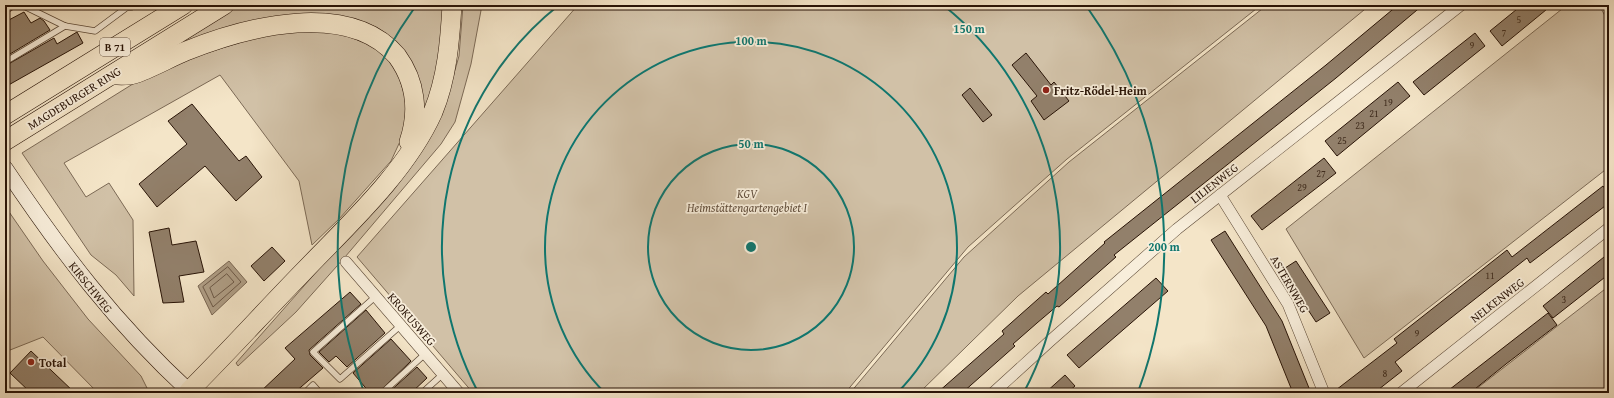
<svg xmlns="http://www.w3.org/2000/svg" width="1614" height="398" font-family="'Gentium Book Plus',serif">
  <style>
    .green { fill: #d1c1a7; stroke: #7c6a56 }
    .water { fill: #af9e86; stroke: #796653 }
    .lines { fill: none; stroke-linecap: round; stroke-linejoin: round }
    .shore { stroke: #6c5846; stroke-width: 1 }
    .building { fill: #92806b; stroke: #281306 }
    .lane-casing { stroke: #5b4836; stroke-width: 7 }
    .street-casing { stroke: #5b4836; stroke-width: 12 }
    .secondary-casing { stroke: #281306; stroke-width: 16 }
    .highway-casing { stroke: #281306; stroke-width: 20 }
    .lane { stroke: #f8eedb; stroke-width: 5.5 }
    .street { stroke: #f8eedb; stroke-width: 11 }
    .secondary { stroke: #f8eedb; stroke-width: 15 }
    .highway { stroke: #f4e5c8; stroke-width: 19 }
    .ring { fill: none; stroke: #0f766e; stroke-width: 2 }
    .poi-dot { fill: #8f2418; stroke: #f8eedb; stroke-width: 1.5 }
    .labels { text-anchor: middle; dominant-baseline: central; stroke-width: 3.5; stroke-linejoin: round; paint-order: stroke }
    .number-label { font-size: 10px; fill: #422e1f }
    .shield { fill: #f8eedb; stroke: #665546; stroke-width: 1 }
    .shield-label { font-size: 11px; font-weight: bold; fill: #281306 }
    .poi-label { font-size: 12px; font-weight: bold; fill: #281306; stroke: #f8eedb; text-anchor: start }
    .street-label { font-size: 12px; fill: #281306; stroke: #f8eedb }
    .park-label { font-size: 12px; font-style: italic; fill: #63503e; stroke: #f8eedb }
    .centre { fill: #0f766e; stroke: #f8eedb; stroke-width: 2 }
    .ring-label { font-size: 12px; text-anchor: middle; font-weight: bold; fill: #0f766e; stroke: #f8eedb; stroke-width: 3.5; stroke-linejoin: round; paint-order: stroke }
  </style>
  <rect width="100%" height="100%" fill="#f4e5c8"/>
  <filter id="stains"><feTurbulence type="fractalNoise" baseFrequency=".005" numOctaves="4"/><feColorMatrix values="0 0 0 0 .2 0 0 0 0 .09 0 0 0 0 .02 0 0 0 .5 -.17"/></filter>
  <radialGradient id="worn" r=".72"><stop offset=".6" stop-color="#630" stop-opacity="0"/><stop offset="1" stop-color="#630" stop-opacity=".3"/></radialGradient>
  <g class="green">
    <path d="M240,5H445L437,73L424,112C420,97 414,68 407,56C400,44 388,34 376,27C313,0 232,29 169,49Z"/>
    <polygon points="463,5 482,5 471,64 455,122 441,144 345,257 296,312 238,366 236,363 364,218 451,84 459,56"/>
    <polygon points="578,5 1261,5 1067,159 968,247 845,393 473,393 357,257"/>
    <polygon points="1267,5 1370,5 1018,296 919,393 850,393 964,257 1069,162"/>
    <polygon points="1567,5 1599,5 1609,23 1609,167 1364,358 1286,229"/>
    <polygon points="322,27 380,48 398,73 407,103 403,135 391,161 339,219 312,245 299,181 220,75 64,163 86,197 109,183 133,220 134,296 116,275 91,255 22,153 136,82 172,64 266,34"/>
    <polygon points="5,206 43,261 88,319 141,376 147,388 145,393 98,393 43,337 5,352"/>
    <polygon points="1609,286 1609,393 1471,393"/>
  </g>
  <polygon class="water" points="229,261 247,282 212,315 198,286"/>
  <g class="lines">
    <g class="shore">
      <polygon points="228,267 241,282 213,307 203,287"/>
      <polygon points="227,274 234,282 214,298 210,288"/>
    </g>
  </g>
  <g class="building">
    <polygon points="1398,5 1423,5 1336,78 1114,255 1116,257 1059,307 1057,306 1037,323 1013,344 1015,346 962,393 937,393 1004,334 1002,331 1046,292 1048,294 1105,243 1104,242 1326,65"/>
    <polygon points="1522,5 1552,5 1502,46 1490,31"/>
    <polygon points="24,12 31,23 40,18 44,21 50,30 5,57 5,22"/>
    <polygon points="77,32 83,43 5,87 5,66 54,38 57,44"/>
    <polygon points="1475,33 1485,46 1424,95 1413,82"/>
    <polygon points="1026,53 1051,85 1054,82 1069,101 1044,120 1031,101 1037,96 1012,65"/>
    <polygon points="1398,82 1410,96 1337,156 1325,141"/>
    <polygon points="970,88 992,115 983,122 962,95"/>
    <polygon points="192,104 239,161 246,156 262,177 236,201 205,166 157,207 139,184 187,144 168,121"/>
    <polygon points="1324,158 1336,173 1262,230 1251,216"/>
    <polygon points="1603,186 1609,194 1609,203 1530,263 1527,258 1395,362 1402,371 1374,393 1332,393 1397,343 1394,339 1507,250 1512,257"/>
    <polygon points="169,228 172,245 196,241 204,272 179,276 184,302 163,303 149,232"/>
    <polygon points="1225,231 1282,321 1311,393 1293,393 1266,326 1211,240"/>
    <polygon points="272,247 285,261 264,281 251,266"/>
    <polygon points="1609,253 1609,274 1553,318 1543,306"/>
    <polygon points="1296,261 1330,313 1316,322 1282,270"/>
    <polygon points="1156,278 1168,291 1079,368 1067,355"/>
    <polygon points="350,292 361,304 309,350 310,355 323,368 294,393 259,393 295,359 285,348"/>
    <polygon points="366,310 385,333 347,367 336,356 329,362 319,352"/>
    <polygon points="1548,313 1557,325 1506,364 1470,393 1445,393"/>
    <polygon points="391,339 411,361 378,393 370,393 353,373"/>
    <polygon points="31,351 75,393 31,393 10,373"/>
    <polygon points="417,367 427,378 411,393 388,393"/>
    <polygon points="1065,375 1075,386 1067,393 1045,393"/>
  </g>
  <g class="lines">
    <g class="lane-casing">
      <g id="lane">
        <polyline points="22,5 65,26 95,31 130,5"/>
        <polyline points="5,11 14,5"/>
        <polyline points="5,62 65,26"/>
        <polyline points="375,297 313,352 340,379 400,326"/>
        <polyline points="305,393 313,385 320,393"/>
        <polyline points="382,393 425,354"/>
        <polyline points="422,393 443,374"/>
      </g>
    </g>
    <g class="street-casing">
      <g id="street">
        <polyline points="129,5 130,5"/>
        <polyline points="1220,195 1288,304 1324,393"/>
        <polyline points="346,262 459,393"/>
        <polyline points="993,393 1050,341 1177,229 1461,5"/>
        <polyline points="1401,393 1609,228"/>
      </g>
    </g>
    <g class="secondary-casing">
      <path id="secondary" d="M5,168C62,253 115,323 191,393"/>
    </g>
    <g class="highway-casing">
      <g id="highway">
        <path d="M112,75C119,75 127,76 134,74C148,70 171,57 186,51C248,26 349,0 397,56C416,82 419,112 409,142"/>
        <polyline points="5,115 183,5"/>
        <polyline points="5,141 224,5"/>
        <path d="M189,391C228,352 265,311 304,271C349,224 406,172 433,112C447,78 450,41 452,5"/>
      </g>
    </g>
    <use href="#lane" class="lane"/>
    <use href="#street" class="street"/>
    <use href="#secondary" class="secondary"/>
    <use href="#highway" class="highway"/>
  </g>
  <g class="ring">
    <circle cx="751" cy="247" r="103"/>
    <path d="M605 393A206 206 0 1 1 897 393"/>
    <path d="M478 392A309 309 0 0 1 559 5M943 5A309 309 0 0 1 1024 392"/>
    <path d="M364 392A413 413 0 0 1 415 7M1087 7A413 413 0 0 1 1138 392"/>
  </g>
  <g class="poi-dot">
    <circle cx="1046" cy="90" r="4"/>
    <circle cx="31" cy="362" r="4"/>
  </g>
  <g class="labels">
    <g class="number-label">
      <text x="1519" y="19">5</text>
      <text x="1504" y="32">7</text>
      <text x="1472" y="45">9</text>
      <text x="1388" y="102">19</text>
      <text x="1374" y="113">21</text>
      <text x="1360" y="125">23</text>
      <text x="1342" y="140">25</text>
      <text x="1321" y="173">27</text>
      <text x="1302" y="187">29</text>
      <text x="1490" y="275">11</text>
      <text x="1564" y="299">3</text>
      <text x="1417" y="333">9</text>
      <text x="1385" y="373">8</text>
    </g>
    <rect class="shield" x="100" y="38" width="30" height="18" rx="3"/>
    <g class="shield-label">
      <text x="115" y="47">B 71</text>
    </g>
    <g class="poi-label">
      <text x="1054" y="90">Fritz-Rödel-Heim</text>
      <text x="39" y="362">Total</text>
    </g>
    <g class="street-label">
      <text transform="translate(74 98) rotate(-32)">MAGDEBURGER RING</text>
      <text transform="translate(1214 183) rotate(-38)">LILIENWEG</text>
      <text transform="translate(1290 284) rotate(60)">ASTERNWEG</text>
      <text transform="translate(91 287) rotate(51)">KIRSCHWEG</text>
      <text transform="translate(1497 300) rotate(-38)">NELKENWEG</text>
      <text transform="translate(412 319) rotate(49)">KROKUSWEG</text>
    </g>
    <g class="park-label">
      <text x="747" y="193">KGV<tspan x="747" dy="14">Heimstättengartengebiet I</tspan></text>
    </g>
  </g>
  <circle cx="751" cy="247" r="6" class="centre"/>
  <g class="ring-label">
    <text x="969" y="33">150 m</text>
    <text x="751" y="45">100 m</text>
    <text x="751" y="148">50 m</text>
    <text x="1164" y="251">200 m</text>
  </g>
  <rect width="1614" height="398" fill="none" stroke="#f4e5c8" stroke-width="20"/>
  <rect x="6" y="6" width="1602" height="386" fill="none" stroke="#281306" stroke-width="2"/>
  <rect x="10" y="10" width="1594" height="378" fill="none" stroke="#281306"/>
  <rect width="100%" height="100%" filter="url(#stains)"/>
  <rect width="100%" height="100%" fill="url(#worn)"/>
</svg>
